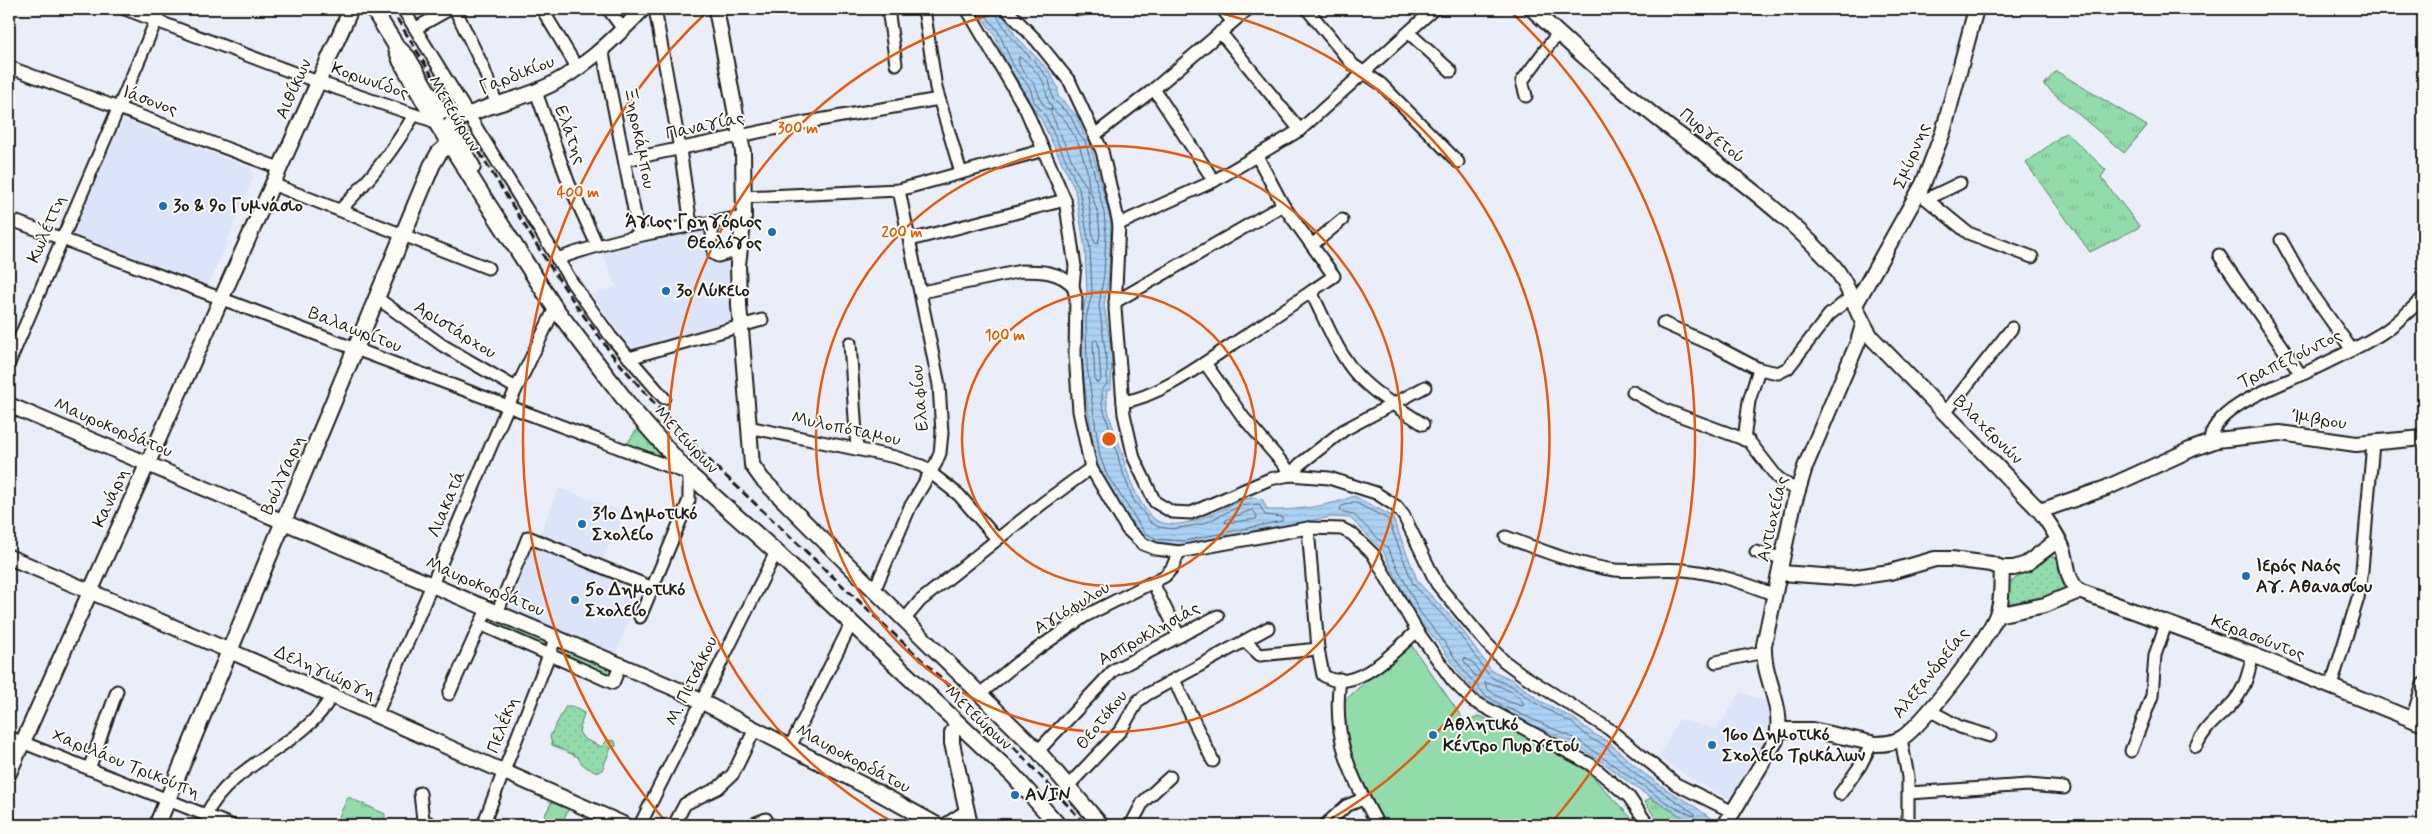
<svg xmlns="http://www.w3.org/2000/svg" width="2432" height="834" font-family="Mynerve,sans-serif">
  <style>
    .built { fill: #dce4f9 }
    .grass { fill: url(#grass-tufts); stroke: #577c64 }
    .park { fill: url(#park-dots); stroke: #577c64 }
    .garden { fill: #92dbab; stroke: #577c64 }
    .water { fill: url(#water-rules); stroke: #728a9f }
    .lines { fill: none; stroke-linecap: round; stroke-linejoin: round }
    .shore { stroke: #566573; stroke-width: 1 }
    .minor-casing { stroke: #1c1c1c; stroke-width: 15 }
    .tertiary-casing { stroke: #1c1c1c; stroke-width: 18 }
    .secondary-casing { stroke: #1c1c1c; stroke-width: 19 }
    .minor { stroke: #fdfcf7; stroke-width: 11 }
    .tertiary { stroke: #fdfcf7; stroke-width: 14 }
    .secondary { stroke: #fdfcf7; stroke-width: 15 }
    .rail { stroke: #1c1c1c; stroke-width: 3; stroke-dasharray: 8 4; stroke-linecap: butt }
    .ring { fill: none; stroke: #e8590c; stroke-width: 2.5 }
    .poi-dot { fill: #1f6fb2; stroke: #fdfcf7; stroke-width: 2 }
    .labels { text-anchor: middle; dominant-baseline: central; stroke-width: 4; stroke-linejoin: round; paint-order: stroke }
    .street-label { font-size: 18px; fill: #1c1c1c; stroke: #fdfcf7 }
    .poi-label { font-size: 18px; font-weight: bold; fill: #1c1c1c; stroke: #fdfcf7; text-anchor: start }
    .centre { fill: #e8590c; stroke: #fdfcf7; stroke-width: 2.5 }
    .ring-label { font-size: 15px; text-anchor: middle; font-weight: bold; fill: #e8590c; stroke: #fdfcf7; stroke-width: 4; stroke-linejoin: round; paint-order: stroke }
  </style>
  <defs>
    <pattern id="grass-tufts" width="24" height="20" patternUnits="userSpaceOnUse" patternTransform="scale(1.25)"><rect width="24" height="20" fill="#92dbab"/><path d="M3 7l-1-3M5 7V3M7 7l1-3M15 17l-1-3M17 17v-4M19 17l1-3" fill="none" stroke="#7dbb93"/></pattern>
    <pattern id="park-dots" width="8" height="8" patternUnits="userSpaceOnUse" patternTransform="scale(1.25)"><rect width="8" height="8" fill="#92dbab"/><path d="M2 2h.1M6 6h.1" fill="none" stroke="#7dbb93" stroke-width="1.8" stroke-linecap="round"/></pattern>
    <pattern id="water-rules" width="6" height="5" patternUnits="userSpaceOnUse" patternTransform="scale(1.25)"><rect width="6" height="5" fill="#acd3f6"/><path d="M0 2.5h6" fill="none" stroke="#93b5d2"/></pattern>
  </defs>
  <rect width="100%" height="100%" fill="#eaeef8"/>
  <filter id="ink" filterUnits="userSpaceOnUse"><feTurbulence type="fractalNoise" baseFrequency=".02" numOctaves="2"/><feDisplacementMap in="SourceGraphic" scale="10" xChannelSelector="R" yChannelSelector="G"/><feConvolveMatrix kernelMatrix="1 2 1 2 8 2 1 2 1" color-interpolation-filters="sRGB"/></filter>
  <g filter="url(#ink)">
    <g class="built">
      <polygon points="124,119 251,168 254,177 208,287 70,235"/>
      <polygon points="708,228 710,261 731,255 730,320 633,350 591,294 616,287 601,250"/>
      <polygon points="559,488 627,513 612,537 602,561 539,535"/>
      <polygon points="533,546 641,591 615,656 508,609"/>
      <polygon points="1741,692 1767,702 1769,721 1766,734 1730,799 1691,779 1659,757 1679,719 1716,729"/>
    </g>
    <g class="grass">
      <polygon points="2056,71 2147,126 2124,153 2044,85"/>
      <polygon points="2066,132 2106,170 2101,177 2140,227 2090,252 2026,163"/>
      <polygon points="639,426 670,459 665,460 627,444"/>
      <polygon points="500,620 544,639 545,644 541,646 496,626 497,621"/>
      <polygon points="561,646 613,668 610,675 559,653 557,650"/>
      <polygon points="348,797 385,814 385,825 335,825"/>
      <polygon points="1650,798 1696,825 1660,825 1645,802"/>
      <polygon points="553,799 570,806 561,825 540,825"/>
    </g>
    <g class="park">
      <polygon points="2047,556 2058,558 2064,587 2062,592 2011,610 2006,592 2008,584"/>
      <path d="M566,706H571L584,713L579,732L584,739L602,747L607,740L615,741L616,746L611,748L602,770L598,772C589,769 581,766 578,757L552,745L550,736Z"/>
    </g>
    <polygon class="garden" points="1409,642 1466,723 1479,716 1535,740 1586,770 1638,825 1385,825 1350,755 1340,731 1342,703"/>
    <path class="water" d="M976,9H997L1007,20L1015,35L1049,71L1058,88V96L1076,115L1084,134L1089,138L1111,221L1109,276L1104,305L1112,354L1111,389L1107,390C1104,413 1118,435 1123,457C1127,474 1142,516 1160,522C1179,529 1203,518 1219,511C1232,505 1248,493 1263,500L1267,510C1293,511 1331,506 1354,496L1392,516L1418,582L1458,624L1491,670L1513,680L1539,700L1574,719L1594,734L1607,741L1642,772L1670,792L1690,803L1713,820L1716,825L1694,824L1639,790L1601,761L1575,744L1501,711L1482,699L1459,673L1443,649L1415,615L1383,551L1350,518L1331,517L1193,542L1185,546H1173L1155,543L1142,538L1102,477L1095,459L1082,366L1081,317L1087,294L1085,249L1075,190L1041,119L1030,103L1025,91L1009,69L994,34Z"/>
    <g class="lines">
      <g class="shore">
        <polyline points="981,9 998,31 1014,67 1030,88 1034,101 1046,117 1079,189 1090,249 1092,293 1086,318 1087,366 1100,457 1107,475 1145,533 1157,539 1184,541 1282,521 1282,517 1265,515 1259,504 1240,506 1203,524 1172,529 1159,527 1151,523 1133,499 1121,468 1114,441 1102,405 1102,390 1107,384 1107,364 1099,305 1104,275 1106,234 1104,213 1093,169 1085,141 1080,136 1071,117 1053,99 1049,80 1035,62 1011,38 993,9"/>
        <path d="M1019,57C1028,61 1040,75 1044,84C1047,93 1046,100 1052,107L1051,110C1039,107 1040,92 1034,84C1028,76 1016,67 1019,57Z"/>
        <polygon points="1052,109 1066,121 1079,145 1087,170 1089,187 1098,214 1100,234 1098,244 1095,243 1093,237 1087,187 1077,172 1051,113"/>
        <polygon points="1096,340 1098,342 1101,380 1098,383 1095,381 1093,342"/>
        <polygon points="1354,502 1388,519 1413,584 1454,627 1488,674 1494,679 1510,685 1537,704 1572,723 1591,739 1604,745 1638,776 1694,813 1694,816 1670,805 1578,740 1503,706 1485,695 1463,670 1447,646 1420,612 1387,547 1353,514 1340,511 1341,507"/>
        <polygon points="1253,510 1257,516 1256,519 1225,523 1226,520"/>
        <polygon points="1465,658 1473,663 1480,673 1479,676 1475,676 1464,661"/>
        <path d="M1485,683C1496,683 1521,694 1524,705L1521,706C1510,702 1487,695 1485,683Z"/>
      </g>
      <g class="minor-casing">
        <g id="minor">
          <polyline points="125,9 318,82 436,122"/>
          <polyline points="403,9 573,284 611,337 664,398"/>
          <polyline points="455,9 483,67 497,105"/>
          <polyline points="542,9 578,69"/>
          <polyline points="608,9 623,29"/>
          <polyline points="655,9 680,149 691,225"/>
          <polyline points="888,9 896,64"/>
          <polyline points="924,9 936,88 961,173"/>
          <polyline points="967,9 1026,110 1065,200 1075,266 1073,286 1076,298 1075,355 1079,411 1091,468 1127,529 1143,544 1156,549 1179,552 1308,528 1342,529 1352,534 1373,554 1417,631 1453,681 1473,701 1590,764 1629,797 1648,825"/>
          <polyline points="1006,9 1037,41 1070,82 1102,151 1119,224 1115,309 1124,414 1134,458 1155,502 1172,512 1191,513 1270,479 1290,475 1329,478 1376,493 1396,506 1404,516 1437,584 1487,644 1504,661 1523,675 1609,729 1676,784 1733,812"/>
          <polyline points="1078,9 1081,9"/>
          <polyline points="1222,9 1232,21"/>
          <polyline points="1307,9 1353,65 1381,84 1458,162"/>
          <polyline points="416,28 450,9"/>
          <polyline points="1220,32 1300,130"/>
          <polyline points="1409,33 1451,71"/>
          <polyline points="602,48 639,235"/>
          <polyline points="9,67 279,168"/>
          <polyline points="1154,89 1214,181"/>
          <polyline points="536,92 569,184 597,245"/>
          <polyline points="1526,96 1522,81 1558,33"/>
          <polyline points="1096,134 1154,89 1248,9"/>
          <polyline points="625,160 802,123 939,99"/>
          <polyline points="272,184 488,268"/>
          <polyline points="1919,193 1968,233 2032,257"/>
          <polyline points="744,197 899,190 1044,150"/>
          <polyline points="1927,199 1960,183"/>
          <path d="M340,210C369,181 393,151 414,115"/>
          <polyline points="9,219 689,474 689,500 640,617"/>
          <polyline points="711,222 714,254 718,256 740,250"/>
          <polyline points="1119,224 1214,181 1300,130 1434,9"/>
          <polyline points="910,240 1065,200"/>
          <polyline points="2281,240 2308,288 2352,350"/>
          <polyline points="1312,245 1342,220"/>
          <polyline points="2219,255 2301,375"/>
          <path d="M557,259C618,237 680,227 744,217"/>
          <path d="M922,292L1021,271C1040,271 1059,271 1073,286"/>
          <path d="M1311,292C1325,319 1337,353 1358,376C1377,396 1401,409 1423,424"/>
          <polyline points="377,298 442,345 516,388"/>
          <polyline points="1115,302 1283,205"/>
          <polyline points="1663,323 1715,346 1759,369 1778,373 1788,368 1829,315 1851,297"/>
          <polyline points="850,343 857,449"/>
          <polyline points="629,358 762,320"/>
          <polyline points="9,363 161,9"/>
          <polyline points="1205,363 1243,417 1290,472"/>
          <polyline points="1633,392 1665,410 1749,441 1777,477 1789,486 1798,489"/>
          <path d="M1123,402C1160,396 1201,365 1233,344C1267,322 1300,299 1334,276L1283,205L1257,156"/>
          <polyline points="1945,413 2012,328"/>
          <polyline points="748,427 895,457 922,466 959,495 997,539"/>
          <polyline points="1744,440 1749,401 1759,369"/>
          <path d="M2210,442C2210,409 2277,386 2301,375C2328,362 2354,350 2379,335C2396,325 2409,311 2423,298"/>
          <polyline points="1290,475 1300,464 1344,430 1425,387"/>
          <path d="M1308,528L1318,649L1323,675C1354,697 1396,649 1417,631"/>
          <path d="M1506,537C1541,550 1577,565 1615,570C1638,572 1661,568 1684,570C1716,573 1745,583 1775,595"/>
          <polyline points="1756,552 1783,558"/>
          <polyline points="1153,583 1179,636"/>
          <polyline points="874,591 910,507 936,463 940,453 942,433 939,385 899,190"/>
          <polyline points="497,613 528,537 653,588"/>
          <polyline points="904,620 920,601 1043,503 1091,468"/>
          <polyline points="480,624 613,683 621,664"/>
          <polyline points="1246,642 1260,655 1318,649"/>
          <polyline points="1716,662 1764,652"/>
          <path d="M1340,679C1332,739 1350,774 1378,825"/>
          <polyline points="1174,680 1213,761"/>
          <polyline points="2331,686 2358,598 2362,570 2373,443"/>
          <polyline points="449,694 487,609"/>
          <polyline points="980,694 1017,663 1085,616 1165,576 1172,568 1179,552"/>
          <polyline points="1929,710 1960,727 1990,736"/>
          <polyline points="376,716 508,406 555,308"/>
          <polyline points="2412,719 2423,684"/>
          <polyline points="9,737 231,825"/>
          <polyline points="1901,739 1908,777 1908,825"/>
          <path d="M2196,746C2209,720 2221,718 2236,699C2246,686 2249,670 2253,655"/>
          <polyline points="790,747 851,624"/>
          <polyline points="1038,751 1114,670 1218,616"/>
          <polyline points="2131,751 2152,696 2155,655 2166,624"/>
          <polyline points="89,769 117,691"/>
          <polyline points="1069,785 1121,730 1138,701 1146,695 1268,628"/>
          <polyline points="420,793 423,820 433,825"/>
          <polyline points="1909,793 2028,785 2064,788"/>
          <polyline points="1840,794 1860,766 1872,743"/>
          <path d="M206,815C233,760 308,745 331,696"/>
          <polyline points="483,825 556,637"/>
          <polyline points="640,825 776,552"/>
          <polyline points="674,825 685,804 718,788 733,774 755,729"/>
          <polyline points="751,825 766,819"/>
          <polyline points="1131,825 1143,802 1170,777"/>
          <polyline points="1325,825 1346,806 1363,799"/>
        </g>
      </g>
      <g class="tertiary-casing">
        <g id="tertiary">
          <polyline points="716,9 743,152 744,217 738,264 739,305 752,465 762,479 818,535 1038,751 1101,825"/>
          <path d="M1532,9C1577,51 1621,91 1670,128C1725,169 1783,211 1830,262C1850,283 1855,314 1872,338L2040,511C2049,524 2059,537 2064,552C2068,566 2067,581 2079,591L2253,655L2423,724"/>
          <polyline points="395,44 408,57 437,106 443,111 469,113"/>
          <path d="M473,167L453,133L451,124C477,107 508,103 537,91C579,74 612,41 643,9"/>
          <polyline points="1855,305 1923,184 1943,132 1976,9"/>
          <polyline points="9,405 681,691 877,792 937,825"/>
          <polyline points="2040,511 2106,488 2192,449 2217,440 2280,433 2356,444 2423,438"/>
          <polyline points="9,557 230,651 625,825"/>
          <polyline points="1781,573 1850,578 1890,572 1935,559 1951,559 1991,564 2002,568 2014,568 2026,564 2058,540"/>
          <polyline points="1997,615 2045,605 2079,591"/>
          <polyline points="957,724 952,733 952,743 970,825"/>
          <path d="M1779,730H1812L1876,744C1884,744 1894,743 1902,738C1924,723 1985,643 1996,617C2003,603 2001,583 2002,568"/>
          <polyline points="9,773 351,9"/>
          <polyline points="947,825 967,812"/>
          <path d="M1725,825L1776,740C1786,707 1762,678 1764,645L1793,507L1805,467L1858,342L1863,325"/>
        </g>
      </g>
      <g class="secondary-casing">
        <g id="secondary">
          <polyline points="373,9 395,44 401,61 436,122 480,192 555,308 632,409 689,474 776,552 1013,775 1058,825"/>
          <polyline points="157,825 432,165 439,153 449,144"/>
        </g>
      </g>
      <use href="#minor" class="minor"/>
      <use href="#tertiary" class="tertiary"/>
      <use href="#secondary" class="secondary"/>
      <polyline class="rail" points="391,9 546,260 576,305 614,357 655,404 715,466 1009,742 1086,825"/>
    </g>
  </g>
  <g class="ring">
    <circle cx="1109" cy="439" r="147"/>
    <circle cx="1109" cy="439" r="293"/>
    <path d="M896 824A440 440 0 0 1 1014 9M1204 9A440 440 0 0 1 1322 824"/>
    <path d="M667 823A586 586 0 0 1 709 10M1509 10A586 586 0 0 1 1551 823"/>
  </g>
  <g class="poi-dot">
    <circle cx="163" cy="206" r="5"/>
    <circle cx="772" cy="232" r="5"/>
    <circle cx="666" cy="291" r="5"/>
    <circle cx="582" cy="524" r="5"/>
    <circle cx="2246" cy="576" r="5"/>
    <circle cx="575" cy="600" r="5"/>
    <circle cx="1433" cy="735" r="5"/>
    <circle cx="1712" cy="745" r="5"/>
    <circle cx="1015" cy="795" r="5"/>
  </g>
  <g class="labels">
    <g class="street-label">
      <text transform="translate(517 75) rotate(-21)">Γαρδικίου</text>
      <text transform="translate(370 81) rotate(19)">Κορωνίδος</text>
      <text transform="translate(294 89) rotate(-66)">Αιθίκων</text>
      <text transform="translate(150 101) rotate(20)">Ιάσονος</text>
      <text transform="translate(454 114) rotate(59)">Μετεώρων</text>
      <text transform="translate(705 126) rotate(-12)">Παναγίας</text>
      <text transform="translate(570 135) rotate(70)">Ελάτης</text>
      <text transform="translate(1712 136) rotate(38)">Πυργετού</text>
      <text transform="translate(639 138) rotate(79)">Ξηροκάμπου</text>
      <text transform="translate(1912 156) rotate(-68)">Σμύρνης</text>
      <text transform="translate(47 229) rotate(-67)">Κωλέττη</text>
      <text transform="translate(355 330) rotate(21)">Βαλαωρίτου</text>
      <text transform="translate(455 330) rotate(32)">Αριστάρχου</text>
      <text transform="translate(2290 359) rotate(-26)">Τραπεζούντος</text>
      <text transform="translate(920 398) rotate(-95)">Ελαφίου</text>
      <text transform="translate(2319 420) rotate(8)">Ίμβρου</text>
      <text transform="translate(113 428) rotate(23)">Μαυροκορδάτου</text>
      <text transform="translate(846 429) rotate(12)">Μυλοπόταμου</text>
      <text transform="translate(1988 430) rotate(45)">Βλαχερνών</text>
      <text transform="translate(686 440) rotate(47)">Μετεώρων</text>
      <text transform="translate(283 475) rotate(-67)">Βούλγαρη</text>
      <text transform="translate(111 498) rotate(-66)">Κανάρη</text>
      <text transform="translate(447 504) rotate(-67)">Λιακατά</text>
      <text transform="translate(1773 519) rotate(-77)">Αντιοχείας</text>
      <text transform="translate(485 587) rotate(23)">Μαυροκορδάτου</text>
      <text transform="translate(1072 608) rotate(-31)">Αγιόφυλου</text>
      <text transform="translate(1149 634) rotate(-29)">Ασπροκλησιάς</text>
      <text transform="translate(2258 638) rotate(21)">Κερασούντος</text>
      <text transform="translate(325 673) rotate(24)">Δεληγιώργη</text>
      <text transform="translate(1931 673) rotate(-51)">Αλεξανδρείας</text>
      <text transform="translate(692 681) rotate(-64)">Μ. Πιτσάκου</text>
      <text transform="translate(978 718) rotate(43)">Μετεώρων</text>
      <text transform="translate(1102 720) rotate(-51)">Θεοτόκου</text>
      <text transform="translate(503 725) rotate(-69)">Πελέκη</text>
      <text transform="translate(853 759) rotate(28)">Μαυροκορδάτου</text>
      <text transform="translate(126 764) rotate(22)">Χαριλάου Τρικούπη</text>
    </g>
    <g class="poi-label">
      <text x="173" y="206">3ο &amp; 9ο Γυμνάσιο</text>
      <text x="762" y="222" text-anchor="end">Άγιος Γρηγόριος<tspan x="762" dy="21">Θεολόγος</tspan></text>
      <text x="676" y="291">3ο Λύκειο</text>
      <text x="592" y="514">31ο Δημοτικό<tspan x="592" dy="21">Σχολείο</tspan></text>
      <text x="2256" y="566">Ιερός Ναός<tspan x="2256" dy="21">Αγ. Αθανασίου</tspan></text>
      <text x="585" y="590">5ο Δημοτικό<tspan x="585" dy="21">Σχολείο</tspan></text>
      <text x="1443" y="725">Αθλητικό<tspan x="1443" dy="21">Κέντρο Πυργετού</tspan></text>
      <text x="1722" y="735">16ο Δημοτικό<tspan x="1722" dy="21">Σχολείο Τρικάλων</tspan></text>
      <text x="1025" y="795">AVIN</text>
    </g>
  </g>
  <circle cx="1109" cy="439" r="8" class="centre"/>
  <g class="ring-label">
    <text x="798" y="133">300 m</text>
    <text x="578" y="197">400 m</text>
    <text x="902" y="237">200 m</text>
    <text x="1005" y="340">100 m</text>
  </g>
  <rect width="2432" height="834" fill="none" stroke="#fdfcf7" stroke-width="30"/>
  <rect x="15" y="15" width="2402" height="804" fill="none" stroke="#1c1c1c" stroke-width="2" filter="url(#ink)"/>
</svg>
